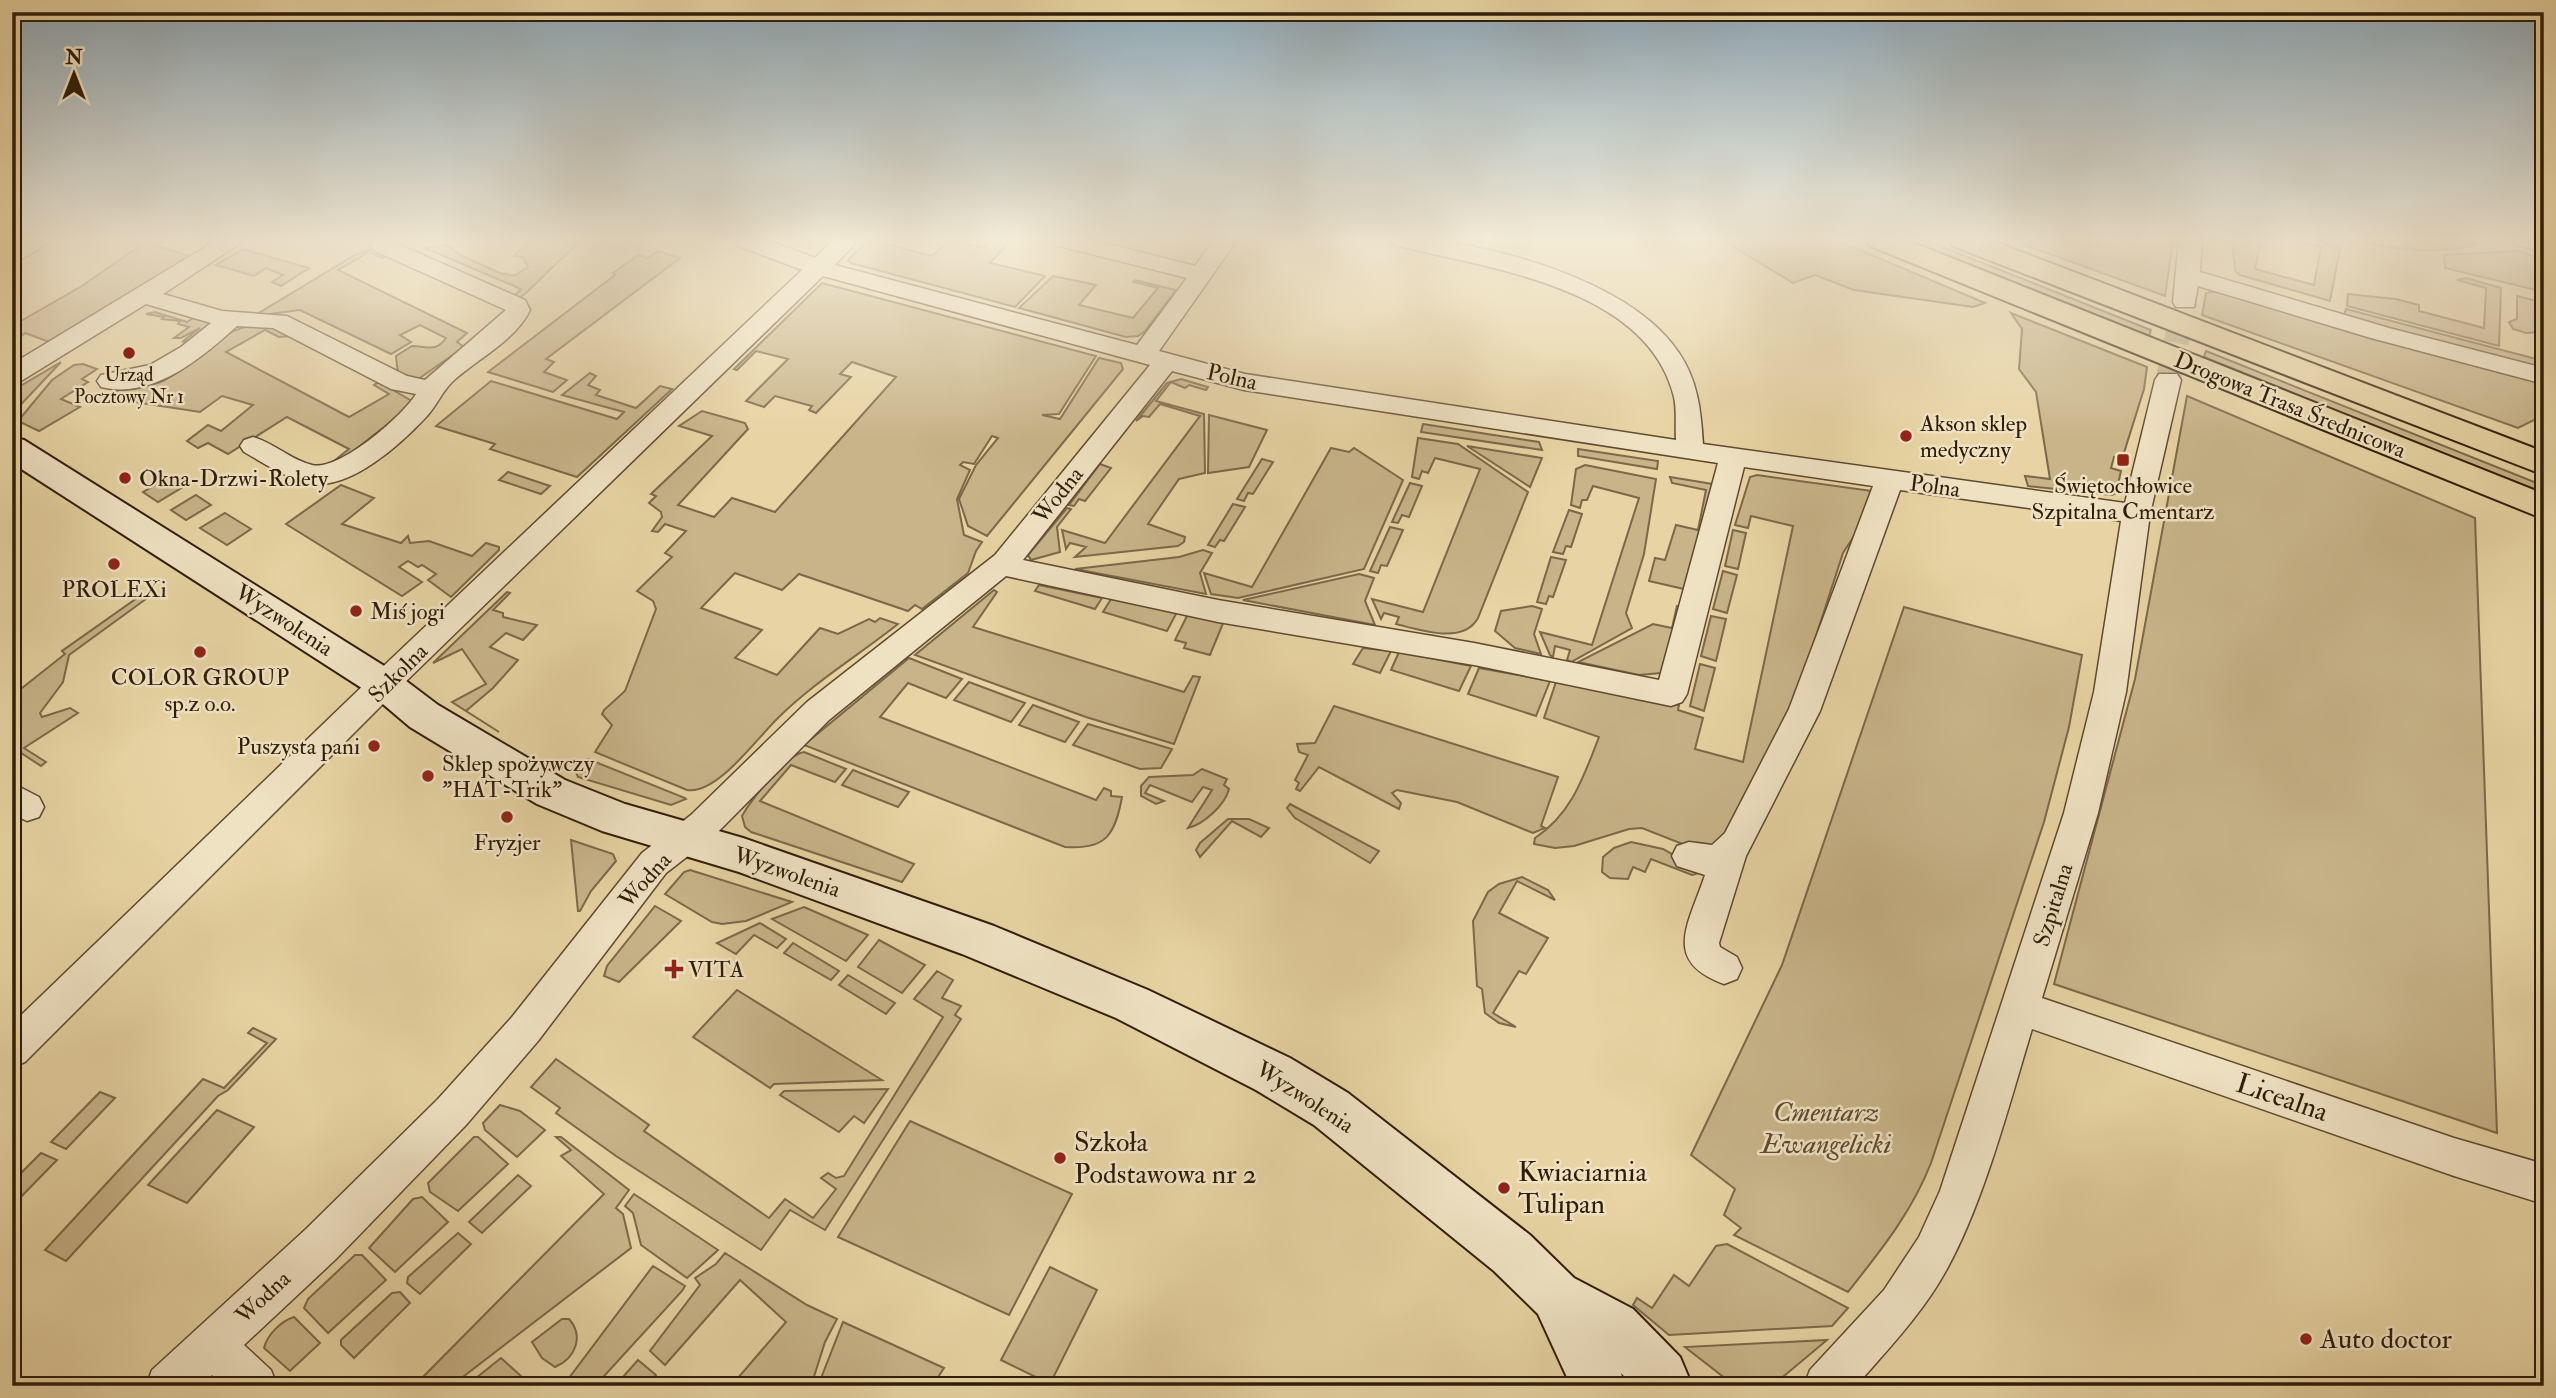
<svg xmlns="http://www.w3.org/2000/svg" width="2556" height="1398" font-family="'IM FELL Double Pica',serif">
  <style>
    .green { fill: #c8b489; stroke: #7c6848; stroke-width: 2 }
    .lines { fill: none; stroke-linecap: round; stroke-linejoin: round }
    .street-tunnel { stroke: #c2af84; stroke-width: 25; stroke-dasharray: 25 13; stroke-linecap: butt }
    .street-casing { stroke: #5d4a2f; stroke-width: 3 }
    .secondary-casing { stroke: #2f1d08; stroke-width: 4 }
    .primary-casing { stroke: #2f1d08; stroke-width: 4 }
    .street { fill: #efe2c3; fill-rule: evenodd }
    .secondary { fill: #efe2c3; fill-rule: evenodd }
    .primary { fill: #e7d3a3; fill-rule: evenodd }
    .poi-dot { fill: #8f2418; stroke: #efe2c3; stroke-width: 2.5 }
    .labels { text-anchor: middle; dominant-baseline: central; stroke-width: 5; stroke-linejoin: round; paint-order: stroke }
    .far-poi-label { font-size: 19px; fill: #2f1d08; stroke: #efe2c3 }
    .street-label { font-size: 23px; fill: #2f1d08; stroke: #efe2c3 }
    .poi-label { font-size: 23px; fill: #2f1d08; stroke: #efe2c3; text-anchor: start }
    .near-street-label { font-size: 28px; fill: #2f1d08; stroke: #efe2c3 }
    .near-park-label { font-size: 28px; font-style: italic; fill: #5d4a2f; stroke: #efe2c3 }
    .near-poi-label { font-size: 28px; fill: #2f1d08; stroke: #efe2c3; text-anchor: start }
  </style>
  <rect width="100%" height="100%" fill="#e7d3a3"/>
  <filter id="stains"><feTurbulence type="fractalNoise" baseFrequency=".00286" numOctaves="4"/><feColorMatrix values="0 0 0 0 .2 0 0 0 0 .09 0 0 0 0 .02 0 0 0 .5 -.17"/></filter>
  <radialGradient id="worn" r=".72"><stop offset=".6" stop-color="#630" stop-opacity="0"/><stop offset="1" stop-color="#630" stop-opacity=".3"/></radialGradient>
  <g class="green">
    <polygon points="122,240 140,240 189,256 49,342 25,333 12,344 12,326 82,286 141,245"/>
    <path d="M533,240H585C562,254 542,280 520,298L513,297L521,289L425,248L447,245L462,256L500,273L514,276L528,267L523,257L513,256Z"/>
    <polygon points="869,240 888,240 885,244 932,256 951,240 984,248 991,240 1011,240 990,263 1045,276 1015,307 851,263 848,260"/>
    <polygon points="1722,240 1836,240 1985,303 1973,307 1854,290 1815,275 1793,283"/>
    <polygon points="1909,240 1925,240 2151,330 2149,336"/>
    <polygon points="2012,240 2173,240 2165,296 2020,243"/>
    <polygon points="2232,240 2261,240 2255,269 2314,285 2321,247 2297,240 2314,240 2337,247 2340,249 2330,301 2240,275 2235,271"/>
    <path d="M2353,240H2485L2486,241C2448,256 2393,250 2353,240Z"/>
    <polygon points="243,249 309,268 281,286 272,282 283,275 266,268 254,276 216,265"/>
    <path d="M372,249L386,256L382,258L369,252L338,270L467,333L457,342L464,347L417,380L398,374L396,356L412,346C428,346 435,353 446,338L420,325L400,335L411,342L391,354L300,310L254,316L355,255Z"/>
    <polygon points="658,251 680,258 546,359 554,362 544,372 567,380 553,392 488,372 615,275 613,273 638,255 648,258"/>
    <polygon points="2519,251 2544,260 2544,292 2445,268 2444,255"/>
    <polygon points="1053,276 1096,285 1079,305 1133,318 1158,288 1133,282 1135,280 1176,290 1145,331 1138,336 1126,337 1019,308"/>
    <polygon points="2466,278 2501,288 2499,346 2347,306 2348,294 2396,299 2419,305 2419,311 2484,328 2486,288 2457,280"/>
    <path d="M822,283L1096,356L1059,414L1042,415L1060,419L1099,358L1121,363L1123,369L987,536L968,526L959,499L976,465L998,438L992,436L974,464L963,462L960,465L970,470L957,499L964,535L982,542L976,551L968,573L922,609L915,605L908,611L799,574L782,590L735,573L701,608L762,630L735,658L777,675L820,628L838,634L869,619L875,622L880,618L898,624C859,655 813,683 778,718C757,738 717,795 687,790L595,752L612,725L602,714L604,710L625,691L656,609L653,601L637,591L672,557L665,553L686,531L665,524L658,532L652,531L662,517L661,512L649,503L656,496L651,494L712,436L679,426L702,411L745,423L748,429L678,505L714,517L732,498L775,512L896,377L852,362L840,374L851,377L816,413L809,410L812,406L775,396L764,407L746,401L788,359L756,351L737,370L734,369Z"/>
    <polygon points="2217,291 2544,379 2544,419 2538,418 2518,428 2202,315 2206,293"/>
    <polygon points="2517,296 2544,303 2544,332 2526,333 2513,329 2509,322 2517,319"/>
    <polygon points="2346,309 2544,361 2544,372 2343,318"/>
    <polygon points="155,312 187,322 193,318 212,322 191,340 182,342 200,328 181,338 174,338 189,327 178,324 180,321 162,319 164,317 146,314"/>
    <polygon points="2011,313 2147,367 2144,389 2122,459 2114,457 2111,468 2121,471 2116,493 2112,495 2028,486 2025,476 2050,479 2036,392 2019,369 2022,329"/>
    <path d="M267,324L292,336L279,337L265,330L226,352L349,417L389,394L374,385L379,382L412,401L406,410L333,467L330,464L349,449L287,417L228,454L208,443L198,448L187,441L208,425L221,431L253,405L222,396L200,412L128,401L111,394C126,384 145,389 163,381C205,360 213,326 267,324Z"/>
    <polygon points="2206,351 2544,486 2544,494 2204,357"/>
    <polygon points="61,362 12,414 12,391"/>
    <polygon points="83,364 97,369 82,379 88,382 61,399 80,407 39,431 18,421 52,380 74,365"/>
    <polygon points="590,373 596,376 588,385 600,390 596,395 636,408 660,386 672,389 577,477 490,449 495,444 436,426 491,381 617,419 624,412 562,395"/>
    <polygon points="1181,379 1208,387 1206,390 1189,385 1185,388 1171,382 1156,401 1204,414 1205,473 1179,479 1148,524 1185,537 1184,542 1178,546 1075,557 1086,547 1070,543 1066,549 1062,530 1105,543 1200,416 1160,404 1149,417 1143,416 1136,421 1167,383"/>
    <polygon points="2187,396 2475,518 2497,1133 2054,984 2135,679"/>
    <polygon points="1209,415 1267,430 1249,467 1208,473"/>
    <polygon points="1423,424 1539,442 1542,450 1421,432"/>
    <path d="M1418,438L1458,444L1528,492L1478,618C1463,645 1421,630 1396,624L1399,617L1384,613L1381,619L1372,599L1423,612L1480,469L1435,458L1428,473L1422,471L1419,479L1412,477Z"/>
    <polygon points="1467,446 1542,458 1530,487"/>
    <polygon points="1331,448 1349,452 1354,448 1403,480 1364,569 1238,598 1211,594 1204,573 1252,587"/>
    <polygon points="1578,449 1658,461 1657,469 1578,456"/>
    <polygon points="1262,459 1273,462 1253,494 1248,493 1244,501 1237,499"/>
    <polygon points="1100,464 1111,468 1085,501 1079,499 1074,506 1069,505"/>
    <polygon points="1585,465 1656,479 1644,554 1626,613 1632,628 1571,662 1567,660 1570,650 1555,646 1553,657 1550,655 1540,632 1592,645 1639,498 1593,486 1587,500 1582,500 1580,508 1571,505 1576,469"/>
    <polygon points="508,472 550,486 541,494 499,480"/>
    <path d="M1757,475L1872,491L1858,530L1843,553L1789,719L1726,842L1695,849L1642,828L1629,829L1574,846L1555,848L1534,844L1535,838C1572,813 1583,778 1599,737L1544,718L1556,682L1679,705L1678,710L1703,718L1695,749L1743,762L1793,526L1751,516L1748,528L1735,525L1750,477Z"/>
    <polygon points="1670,477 1719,485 1684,589 1649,581 1655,558 1665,560 1676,525 1698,530 1706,490 1672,483"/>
    <polygon points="168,478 183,487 158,502 143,492"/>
    <polygon points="1410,483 1422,486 1409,517 1402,515 1398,523 1392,522"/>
    <polygon points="341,485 374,498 342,524 401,543 408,536 410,543 429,541 472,556 486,543 499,547 499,550 451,597 428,580 436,574 422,565 418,567 408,561 399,567 422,582 402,596 286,524"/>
    <polygon points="196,495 211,505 186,520 171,510"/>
    <polygon points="1233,504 1245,507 1224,541 1220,540 1215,547 1208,545"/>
    <polygon points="1067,508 1071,509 1057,527 1060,552 1031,560 1028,555"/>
    <polygon points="1569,510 1582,514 1571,547 1566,546 1563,554 1553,552"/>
    <polygon points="225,513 251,529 227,545 200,528"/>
    <polygon points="1390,527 1403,530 1387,566 1381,565 1378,573 1370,571"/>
    <polygon points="1733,530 1746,533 1738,569 1725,566"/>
    <polygon points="1203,550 1212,553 1200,573 1206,594 1075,569 1179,557"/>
    <polygon points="1551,557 1566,560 1553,597 1549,596 1546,604 1537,602"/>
    <polygon points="1723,571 1737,575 1727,613 1713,609"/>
    <polygon points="1359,574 1374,578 1365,601 1375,625 1243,600"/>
    <polygon points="1039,585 1102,598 1095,609 1035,591"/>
    <polygon points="994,590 997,592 973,627 1184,692 1193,676 1200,677 1174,744 1086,717 915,655"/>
    <polygon points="507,592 510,593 493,610 503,613 503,617 537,625 523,640 506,633 490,647 518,660 493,688 466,711 499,732 452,702 486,684 462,649 433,663"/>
    <polygon points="140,596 146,599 69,655 63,682 40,713 42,717 70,708 78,713 24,748 46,762 41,766 12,747 12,696 65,654 62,651"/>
    <polygon points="1111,599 1177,612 1167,631 1103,612"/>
    <polygon points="1532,606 1542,609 1534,634 1541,654 1515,648 1495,631 1501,611"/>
    <polygon points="1677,606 1685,608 1661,673 1639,675 1578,662 1653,624 1672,628"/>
    <path d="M1904,607L2082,655L2069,727L2044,822L1931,1163C1912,1212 1881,1250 1848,1292L1734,1235L1741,1228L1724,1215L1735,1189L1691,1155L1782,965Z"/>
    <polygon points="1188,614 1224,621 1210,655 1184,648 1186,643 1175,640"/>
    <polygon points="1711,616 1726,619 1716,661 1701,656"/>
    <polygon points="1363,648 1391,651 1380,673 1353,664"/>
    <polygon points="1399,652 1471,666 1459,691 1391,670"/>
    <path d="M909,658L962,679L946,698L908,683L880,717L1096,800L1104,788L1111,791V796L1122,797C1115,835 1106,850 1065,847L804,745Z"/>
    <polygon points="1700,664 1715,668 1704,711 1690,706"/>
    <polygon points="1479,668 1550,681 1536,716 1468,694"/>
    <polygon points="969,682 1025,703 1011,722 954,700"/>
    <polygon points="1033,705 1079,722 1065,742 1019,725"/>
    <polygon points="1334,706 1558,777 1541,826 1545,828 1533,833 1457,802 1397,790 1392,793 1401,803 1399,809 1319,767 1300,791 1296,789 1299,783 1295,780 1308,755 1299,752 1297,744 1315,743"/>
    <polygon points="1088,724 1172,749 1161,768 1140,769 1073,745"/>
    <path d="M804,752L846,769L835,782L791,765L760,801L914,864L902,882L751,832L745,827L742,816C751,800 787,754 804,752Z"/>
    <polygon points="588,759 685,798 686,799 671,805 578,777 576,772"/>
    <path d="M1202,769L1227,779L1224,785L1229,789C1225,805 1204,824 1188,828L1212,790L1203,787L1192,802L1150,785L1145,793L1164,801L1156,804L1141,796V786L1149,777L1193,775Z"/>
    <polygon points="853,770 909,792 898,807 842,785"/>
    <polygon points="1290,804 1379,851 1370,863 1295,818 1287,808"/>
    <polygon points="1228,819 1249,819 1269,828 1261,837 1232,821 1200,857 1196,850 1200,843"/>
    <polygon points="571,840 613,854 616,861 591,891 580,911 578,911"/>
    <polygon points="1631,842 1663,849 1703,872 1692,875 1651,859 1645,872 1633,867 1628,879 1610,878 1602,872 1603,857 1614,848"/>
    <polygon points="690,870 792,902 746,921 722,924 712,922 665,894 684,872"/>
    <polygon points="1522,877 1548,890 1555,900 1517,881 1499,913 1548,938 1526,974 1519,971 1493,1013 1516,1027 1499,1023 1485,1013 1482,989 1477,986 1473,921 1488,892 1499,884"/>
    <polygon points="655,906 681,921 619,982 604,976 607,966"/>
    <polygon points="804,907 868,935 846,961 772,919"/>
    <polygon points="760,923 786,939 777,948 754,935 736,954 717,943"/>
    <polygon points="879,940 925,965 902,993 858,967"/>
    <polygon points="793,943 839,971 831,980 784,953"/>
    <polygon points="937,971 953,980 942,998 961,1006 955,1015 961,1019 825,1230 790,1210 761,1250 616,1156 556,1113 560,1108 531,1087 556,1059 649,1125 644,1131 769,1218 785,1199 813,1218 836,1189 821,1178 828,1173 836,1178 844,1176 943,1017 914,999"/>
    <polygon points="848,975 895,1003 886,1014 839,985"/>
    <polygon points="737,990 882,1080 774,1084 770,1088 693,1037"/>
    <polygon points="253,1028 276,1039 228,1090 218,1096 66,1261 45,1250 203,1079 224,1088 267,1043 248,1033"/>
    <polygon points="888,1089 864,1123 854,1116 839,1132 780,1095 784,1091"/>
    <polygon points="100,1092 115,1098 66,1149 51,1142"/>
    <polygon points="500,1105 520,1111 545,1130 517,1157 485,1130 483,1123"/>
    <polygon points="217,1110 254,1127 187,1203 148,1185"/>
    <polygon points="910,1121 1072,1194 1009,1315 838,1237"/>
    <polygon points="474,1137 478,1137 508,1164 458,1211 430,1192 428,1183"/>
    <polygon points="556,1137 561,1137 629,1190 616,1208 623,1214 631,1248 451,1386 414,1386 604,1194 561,1156 571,1150"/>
    <polygon points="41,1153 57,1160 12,1206 12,1182"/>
    <polygon points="518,1175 531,1186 482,1233 469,1222"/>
    <polygon points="634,1194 718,1250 687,1278 641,1245 633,1213 625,1206"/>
    <polygon points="422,1197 448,1222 395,1272 369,1248 413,1199"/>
    <polygon points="458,1233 471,1244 420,1294 407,1283 408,1277"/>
    <polygon points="1727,1244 1848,1308 1832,1326 1669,1335 1633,1305 1637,1298 1652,1308 1674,1275 1689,1286 1716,1246"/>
    <polygon points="725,1253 807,1305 837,1319 825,1342 811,1386 731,1386 786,1322 740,1280 665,1365 650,1351 700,1285 695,1278 716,1264"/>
    <polygon points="355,1255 362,1255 386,1280 328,1333 304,1308 308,1299"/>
    <polygon points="653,1266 685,1286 682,1291 595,1386 563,1386"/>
    <polygon points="1050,1267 1097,1290 1050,1384 1001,1360"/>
    <polygon points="400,1292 410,1303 354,1358 341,1345 341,1340 392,1293"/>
    <path d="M294,1317L320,1343L290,1371L264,1348C267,1335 281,1321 294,1317Z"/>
    <path d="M562,1319H569C584,1336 576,1358 555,1367L542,1358L532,1342Z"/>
    <polygon points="843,1322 944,1368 933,1385 925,1382 920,1386 818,1386"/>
    <polygon points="1827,1340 1772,1386 1735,1386 1685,1347"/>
    <polygon points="501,1358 532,1386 466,1386"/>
    <polygon points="638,1360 656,1375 646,1386 615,1386"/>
  </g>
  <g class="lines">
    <polyline class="street-tunnel" points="2168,380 2185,302"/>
    <g class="street-casing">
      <g id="street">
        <polygon points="25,240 53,240 12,265 12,248"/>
        <path d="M217,240H245L163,294L222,311L287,316L407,376L425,380L506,310L375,251L371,246L375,241H391L525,300L530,310C515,341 477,359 452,382C442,392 437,405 427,416C402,443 350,491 311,483C286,479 266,464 244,452L240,446L244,440L253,437C274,443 291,460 312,465C338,472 403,416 416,394L391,389L273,328L237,326C202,358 152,400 101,387L97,381L101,375L150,365L181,347L211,323L146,304L21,381L12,383V364Z"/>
        <path d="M733,240H767L815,258L833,240H858L835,265L1137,345L1187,278L1055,245L1052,240H1093L1195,266L1214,240H1237L1159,351L1245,374L1676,440C1675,426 1677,410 1674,397C1647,286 1486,268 1394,245L1391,240C1406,240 1423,239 1439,241C1514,251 1635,286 1679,353C1698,381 1701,411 1703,444L2125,503L2155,380L2159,374H2177L2181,380L2150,514L2126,692L2098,813L2042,998L2454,1138L2544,1164V1204L2454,1176L2032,1029C2010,1102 1984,1201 1948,1267C1924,1312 1889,1348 1856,1386H1804L1810,1370L1884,1290L1919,1237L1940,1191L2064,813L2094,692L2121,521L1900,490L1820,711L1746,856L1719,943L1720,947L1737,957L1742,968L1737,979L1724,984C1661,961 1689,924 1705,875L1677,866L1672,856L1677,846L1689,842L1712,845L1725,833L1789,709L1873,486L1744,467L1687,694L1682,702L1671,706L1474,665L1218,622L1006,576L829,720L715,835L666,873L538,1041L466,1125L336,1259L244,1345L271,1370L277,1386H223L212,1375L201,1386H146L152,1370L306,1229L438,1099L512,1017L642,853L691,815L807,702L995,555L1150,365L823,276L395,692L25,1062L12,1067V1024L373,676L802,270L736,245ZM1172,371L1244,390L1718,463L1659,680L1474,643L1218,600L1023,560Z"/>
        <polygon points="2179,240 2202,240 2200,272 2389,328 2544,368 2544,384 2371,338 2198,286 2194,307 2176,307 2173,302"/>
        <polygon points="2513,240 2544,240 2544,252 2516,245"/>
        <polygon points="12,783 39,797 44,807 39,817 27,821 12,814"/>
      </g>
    </g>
    <g class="secondary-casing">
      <polygon id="secondary" points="12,437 24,440 397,674 438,705 565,780 625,804 743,838 994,926 1148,990 1290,1058 1348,1093 1530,1235 1574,1278 1633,1309 1680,1357 1688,1376 1684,1386 1633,1386 1621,1373 1625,1386 1571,1386 1538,1314 1494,1271 1314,1125 1256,1090 1116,1018 962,954 739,872 602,831 537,804 410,727 371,694 12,463"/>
    </g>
    <g class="primary-casing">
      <g id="primary">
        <polygon points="1866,240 1906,240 2544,494 2544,519 1870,246"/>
        <polygon points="1949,240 1990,240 2544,452 2544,475 1953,246"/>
      </g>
    </g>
    <use href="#street" class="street"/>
    <use href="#secondary" class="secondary"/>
    <use href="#primary" class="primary"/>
  </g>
  <linearGradient id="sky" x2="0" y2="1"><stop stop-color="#8ea8b7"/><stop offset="0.55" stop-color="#f4ebd6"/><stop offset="1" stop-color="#f4ebd6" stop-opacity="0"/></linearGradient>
  <rect width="2556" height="436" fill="url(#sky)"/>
  <g class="poi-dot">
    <circle cx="129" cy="353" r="7"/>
    <circle cx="1906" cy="436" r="7"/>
    <rect x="2116" y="453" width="14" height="14" rx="3.5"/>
    <circle cx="125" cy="478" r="7"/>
    <circle cx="114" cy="564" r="7"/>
    <circle cx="356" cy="611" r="7"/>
    <circle cx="200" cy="652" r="7"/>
    <circle cx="374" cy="746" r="7"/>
    <circle cx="428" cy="776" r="7"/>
    <circle cx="507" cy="817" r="7"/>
    <path d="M670.5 958.5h7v7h7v7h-7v7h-7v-7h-7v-7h7z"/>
    <circle cx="1060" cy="1158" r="7"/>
    <circle cx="1504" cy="1188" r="7"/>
    <circle cx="2306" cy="1339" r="7"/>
  </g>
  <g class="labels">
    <g class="far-poi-label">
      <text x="129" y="375">Urząd<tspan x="129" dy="22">Pocztowy Nr 1</tspan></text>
    </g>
    <g class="street-label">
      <text transform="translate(1232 377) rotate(13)">Polna</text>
      <text transform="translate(2290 405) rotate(22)">Drogowa Trasa Średnicowa</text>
      <text transform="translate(1935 486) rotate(8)">Polna</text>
      <text transform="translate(1058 495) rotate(-51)">Wodna</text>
      <text transform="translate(284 620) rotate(33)">Wyzwolenia</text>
      <text transform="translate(398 673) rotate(-45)">Szkolna</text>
      <text transform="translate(787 872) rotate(19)">Wyzwolenia</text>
      <text transform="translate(645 880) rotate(-48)">Wodna</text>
      <text transform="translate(2053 905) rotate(-73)">Szpitalna</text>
      <text transform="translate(1305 1097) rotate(33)">Wyzwolenia</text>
      <text transform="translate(263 1297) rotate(-43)">Wodna</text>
    </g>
    <g class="poi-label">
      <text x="1920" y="423">Akson sklep<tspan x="1920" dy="26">medyczny</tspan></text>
      <text x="139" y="478">Okna-Drzwi-Rolety</text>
      <text x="2123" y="485" text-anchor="middle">Świętochłowice<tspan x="2123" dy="26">Szpitalna Cmentarz</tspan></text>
      <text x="114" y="589" text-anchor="middle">PROLEXi</text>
      <text x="370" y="611">Miś jogi</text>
      <text x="200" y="677" text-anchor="middle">COLOR GROUP<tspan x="200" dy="26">sp.z o.o.</tspan></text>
      <text x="360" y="746" text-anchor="end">Puszysta pani</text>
      <text x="442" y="763">Sklep spożywczy<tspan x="442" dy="26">"HAT-Trik"</tspan></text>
      <text x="507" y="842" text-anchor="middle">Fryzjer</text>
      <text x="688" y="969">VITA</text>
    </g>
    <g class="near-street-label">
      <text transform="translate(2282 1098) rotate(19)">Licealna</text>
    </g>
    <g class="near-park-label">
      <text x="1826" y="1112">Cmentarz<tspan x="1826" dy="32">Ewangelicki</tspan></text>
    </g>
    <g class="near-poi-label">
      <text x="1074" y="1142">Szkoła<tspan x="1074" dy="32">Podstawowa nr 2</tspan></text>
      <text x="1518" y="1172">Kwiaciarnia<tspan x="1518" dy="32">Tulipan</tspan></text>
      <text x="2320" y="1339">Auto doctor</text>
    </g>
  </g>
  <rect width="2556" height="1398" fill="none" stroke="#e7d3a3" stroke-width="42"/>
  <rect x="14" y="14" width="2528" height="1370" fill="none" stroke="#2f1d08" stroke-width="3.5"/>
  <rect x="21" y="21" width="2514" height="1356" fill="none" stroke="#2f1d08" stroke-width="2"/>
  <g transform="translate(74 74)" stroke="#efe2c3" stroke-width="5" paint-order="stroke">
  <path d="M0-5L12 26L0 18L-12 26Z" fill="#2f1d08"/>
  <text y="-10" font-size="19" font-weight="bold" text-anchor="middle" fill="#2f1d08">N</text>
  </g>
  <rect width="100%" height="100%" filter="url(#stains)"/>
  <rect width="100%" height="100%" fill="url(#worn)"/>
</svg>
